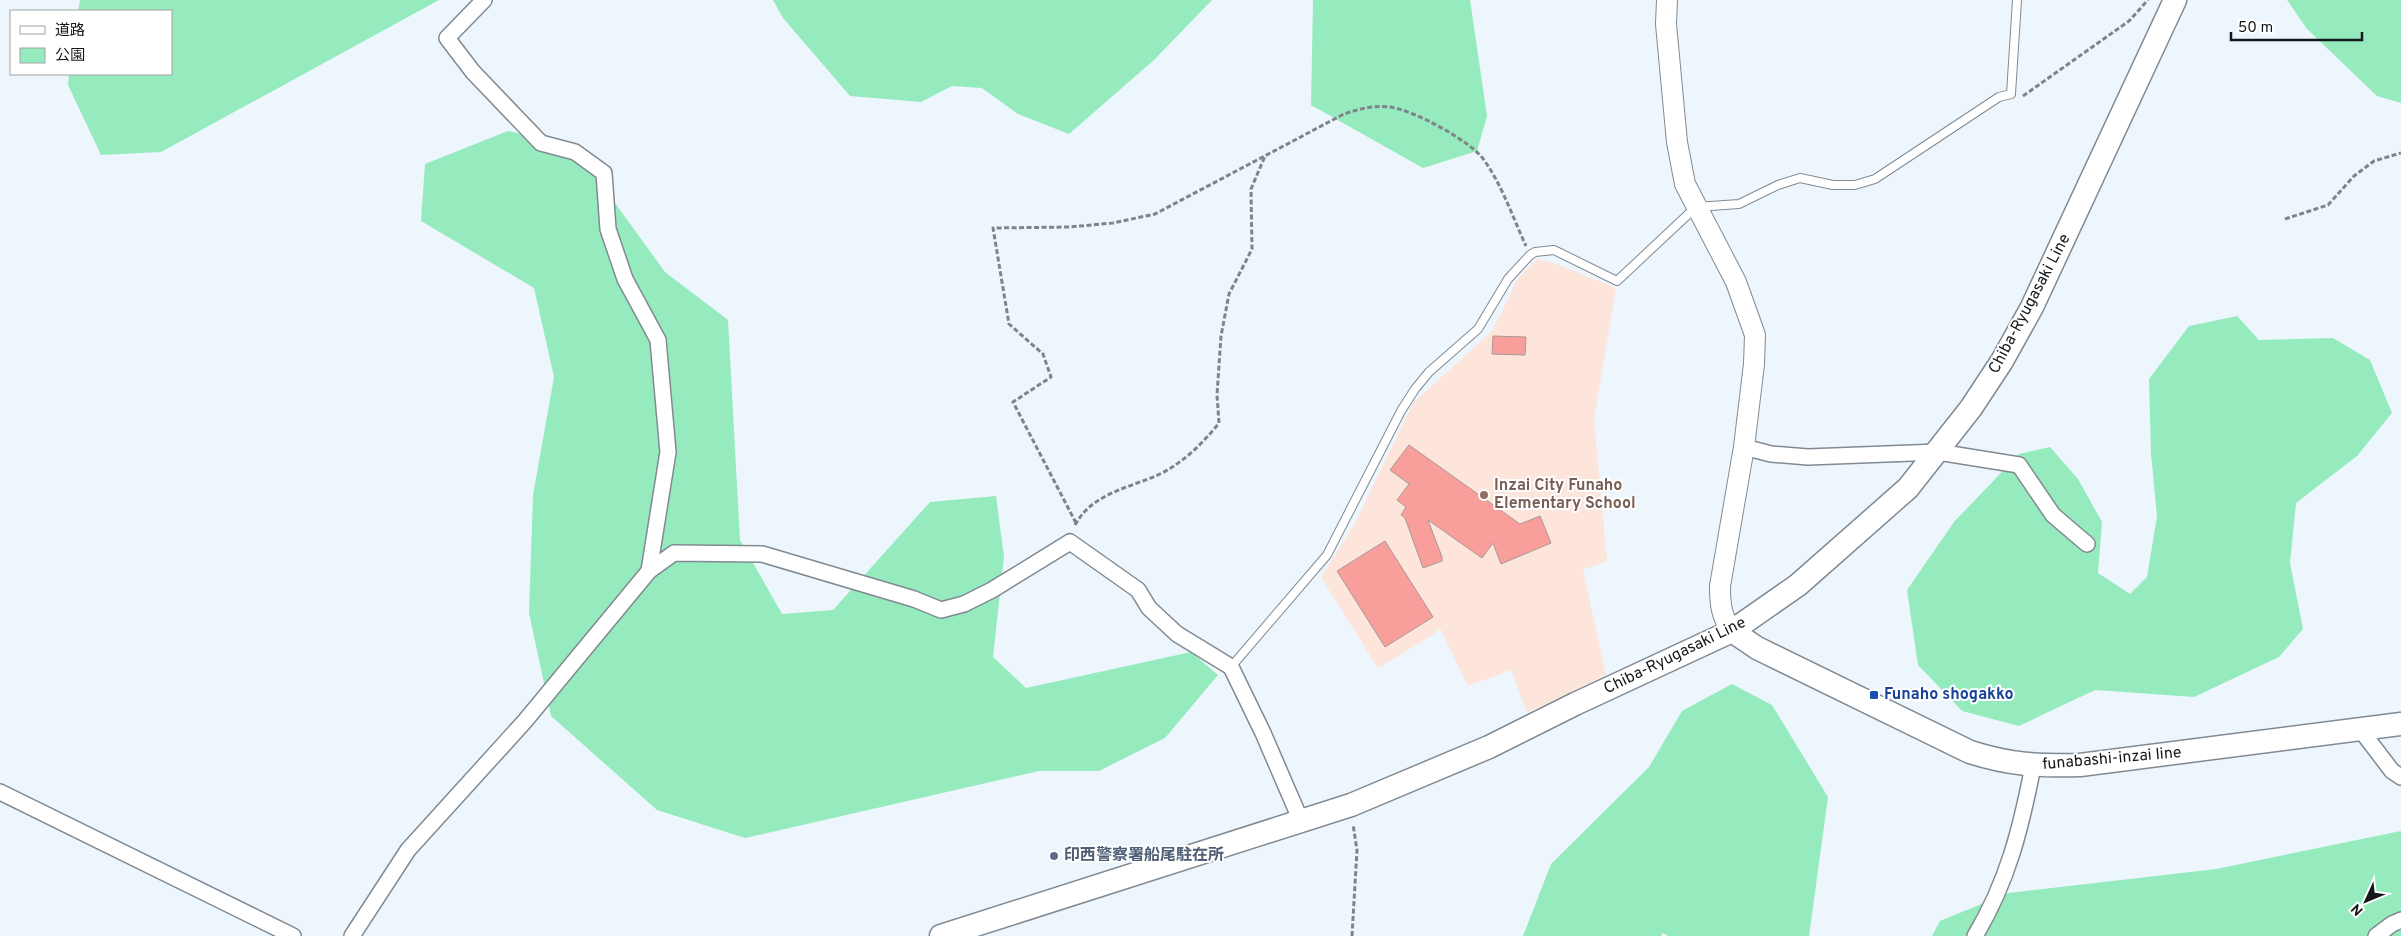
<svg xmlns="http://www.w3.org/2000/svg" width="2401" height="936" font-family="Overpass,'Noto Sans JP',sans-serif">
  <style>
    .education { fill: #fde5db }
    .green { fill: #95ebbe }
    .building { fill: #f89e9b; stroke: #a79998 }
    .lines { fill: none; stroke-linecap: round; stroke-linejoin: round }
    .lane-casing { stroke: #818a92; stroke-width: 10 }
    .street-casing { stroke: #818a92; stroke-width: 18 }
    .secondary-casing { stroke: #818a92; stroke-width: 22 }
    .primary-casing { stroke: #818a92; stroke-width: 25 }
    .path { stroke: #7e8489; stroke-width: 3; stroke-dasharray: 5 2.5; stroke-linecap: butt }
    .lane { stroke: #fff; stroke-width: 8 }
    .street { stroke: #fff; stroke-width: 15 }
    .secondary { stroke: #fff; stroke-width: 20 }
    .primary { stroke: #fff; stroke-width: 22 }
    .education-dot { fill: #8d6e63; stroke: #fff; stroke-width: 2 }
    .transit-dot { fill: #1a4fb4; stroke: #fff; stroke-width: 2 }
    .service-dot { fill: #5c6f8a; stroke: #fff; stroke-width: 2 }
    .labels { text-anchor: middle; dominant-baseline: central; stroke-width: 4; stroke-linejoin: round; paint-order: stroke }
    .street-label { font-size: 16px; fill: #14181b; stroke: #fff }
    .education-label { font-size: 16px; font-weight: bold; fill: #785e54; stroke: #fff; text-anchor: start }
    .transit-label { font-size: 16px; font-weight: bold; fill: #164399; stroke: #fff; text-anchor: start }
    .service-label { font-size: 16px; font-weight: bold; fill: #4e5e75; stroke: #fff; text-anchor: start }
  </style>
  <rect width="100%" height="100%" fill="#edf6fd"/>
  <polygon class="education" points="1537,259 1554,263 1616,288 1594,419 1607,561 1583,570 1606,675 1527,713 1511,670 1468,686 1440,628 1431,636 1378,668 1321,577 1355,523 1413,403 1493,330 1518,278"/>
  <g class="green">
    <polygon points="80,0 439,0 161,152 101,155 68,85 69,74 171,74 171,11 78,11"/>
    <polygon points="773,0 1212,0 1154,60 1069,134 1018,114 982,88 952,86 921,102 850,96 783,18"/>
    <polygon points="1313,0 1470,0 1487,116 1477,151 1423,168 1311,105"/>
    <polygon points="2287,0 2401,0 2401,103 2377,96 2307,29"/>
    <polygon points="508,131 573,145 665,272 728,320 740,540 782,614 833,610 930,502 996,496 1004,557 993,657 1026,688 1191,652 1218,675 1165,738 1099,771 1039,771 745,838 657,810 551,716 529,613 533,495 554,377 534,288 421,221 425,164"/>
    <polygon points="2237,316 2259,340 2333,338 2370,360 2392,413 2357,456 2296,503 2290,563 2303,629 2279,657 2194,697 2095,690 2019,726 1962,711 1918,665 1907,590 1954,522 2019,454 2050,447 2078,479 2102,522 2098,573 2130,594 2147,577 2157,516 2151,453 2149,379 2189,326"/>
    <polygon points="1732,684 1772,705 1828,797 1809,936 1668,936 1663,933 1661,936 1523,936 1551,864 1649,767 1682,711"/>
    <polygon points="2401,831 2401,936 1932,936 1940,921 2008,893 2216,869"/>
  </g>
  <g class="building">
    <polygon points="1493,336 1526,337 1525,355 1492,354"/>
    <polygon points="1409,445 1520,524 1540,516 1551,543 1501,564 1493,543 1482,558 1428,520 1442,557 1442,561 1423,568 1405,518 1401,515 1406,507 1397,500 1409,484 1390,470"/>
    <polygon points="1385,541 1433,617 1385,647 1337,571"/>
  </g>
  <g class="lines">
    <g class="lane-casing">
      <polyline id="lane" points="1231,667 1327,555 1401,411 1415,389 1429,372 1478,329 1508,279 1530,255 1535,252 1554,250 1617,281 1696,207 1739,204 1778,185 1800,178 1833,185 1855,185 1875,179 1999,97 2011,94 2017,0"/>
    </g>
    <g class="street-casing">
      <g id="street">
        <polyline points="484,0 447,38 473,72 541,143 575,152 604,173 608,229 625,279 658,340 668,452 649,571 674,553 762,554 914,599 941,610 964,604 992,590 1070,542 1138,590 1149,608 1177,634 1231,667 1263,733 1301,821"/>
        <polyline points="1744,447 1771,454 1808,457 1938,452 2019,465 2053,515 2087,544"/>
        <polyline points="2360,729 2392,771 2401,777"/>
        <polyline points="0,792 293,936"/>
        <polyline points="352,936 408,850 525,721 649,571"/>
        <path d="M1975,936C2008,881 2021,828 2033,766"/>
        <polyline points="2376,936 2392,924 2401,920"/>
      </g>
    </g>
    <g class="secondary-casing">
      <path id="secondary" d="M1667,0L1666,24L1677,142L1685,184L1736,282L1755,335L1754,364L1744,447L1720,586C1720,604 1721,616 1732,631"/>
    </g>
    <g class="primary-casing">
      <g id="primary">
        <path d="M1732,631L1757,648L1970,752C2011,765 2038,766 2080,765L2401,724"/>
        <polyline points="941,936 1351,805 1489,747 1575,704 1732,631 1798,585 1908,488 1971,408 2002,361 2032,307 2175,0"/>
      </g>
    </g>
    <g class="path">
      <polyline points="2023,96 2129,21 2148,0"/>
      <polyline points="2285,219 2328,205 2354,176 2374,161 2401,153"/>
      <path d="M1076,523L1013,402L1051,377L1043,354L1009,324L993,228L1069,227L1113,223L1155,214L1344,114C1359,109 1373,105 1389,107C1412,109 1471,141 1484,160C1502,185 1513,218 1526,246"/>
      <path d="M1075,525C1093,492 1131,488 1162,473C1185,461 1203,443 1219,423L1217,395L1221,336L1229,294L1252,249L1251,189L1265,156"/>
      <polyline points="1352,936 1357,850 1353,824"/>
    </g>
    <use href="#lane" class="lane"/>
    <use href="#street" class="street"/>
    <use href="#secondary" class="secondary"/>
    <use href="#primary" class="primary"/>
  </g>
  <circle class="education-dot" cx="1484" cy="495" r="5"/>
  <rect class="transit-dot" x="1869" y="690" width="10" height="10" rx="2.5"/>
  <circle class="service-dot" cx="1054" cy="856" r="5"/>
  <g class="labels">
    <g class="street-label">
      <text transform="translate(2030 304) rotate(-62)">Chiba-Ryugasaki Line</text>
      <text transform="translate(1675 656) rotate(-26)">Chiba-Ryugasaki Line</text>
      <text transform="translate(2112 759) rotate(-5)">funabashi-inzai line</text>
    </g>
    <g class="education-label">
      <text x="1494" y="486">Inzai City Funaho<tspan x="1494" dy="18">Elementary School</tspan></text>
    </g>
    <g class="transit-label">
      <text x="1884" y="695">Funaho shogakko</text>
    </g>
    <g class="service-label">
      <text x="1064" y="856">印西警察署船尾駐在所</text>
    </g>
  </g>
  <rect x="10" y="10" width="162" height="65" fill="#ffffff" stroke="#a1a3a4"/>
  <rect x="20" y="26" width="25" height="8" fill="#ffffff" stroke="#a1a3a4"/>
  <text x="55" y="35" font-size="15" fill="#14181b">道路</text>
  <rect x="20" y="48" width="25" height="15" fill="#95ebbe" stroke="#a1a3a4"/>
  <text x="55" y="60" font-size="15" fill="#14181b">公園</text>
  <g transform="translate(2366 901) rotate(226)" stroke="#ffffff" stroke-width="4" paint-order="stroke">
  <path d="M0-4L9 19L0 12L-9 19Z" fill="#14181b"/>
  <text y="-8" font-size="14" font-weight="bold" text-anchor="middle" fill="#14181b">N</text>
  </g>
  <path d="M2231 32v8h131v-8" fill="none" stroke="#14181b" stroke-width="2.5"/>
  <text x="2238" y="32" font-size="15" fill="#14181b" stroke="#ffffff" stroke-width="4" paint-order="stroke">50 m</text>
</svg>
